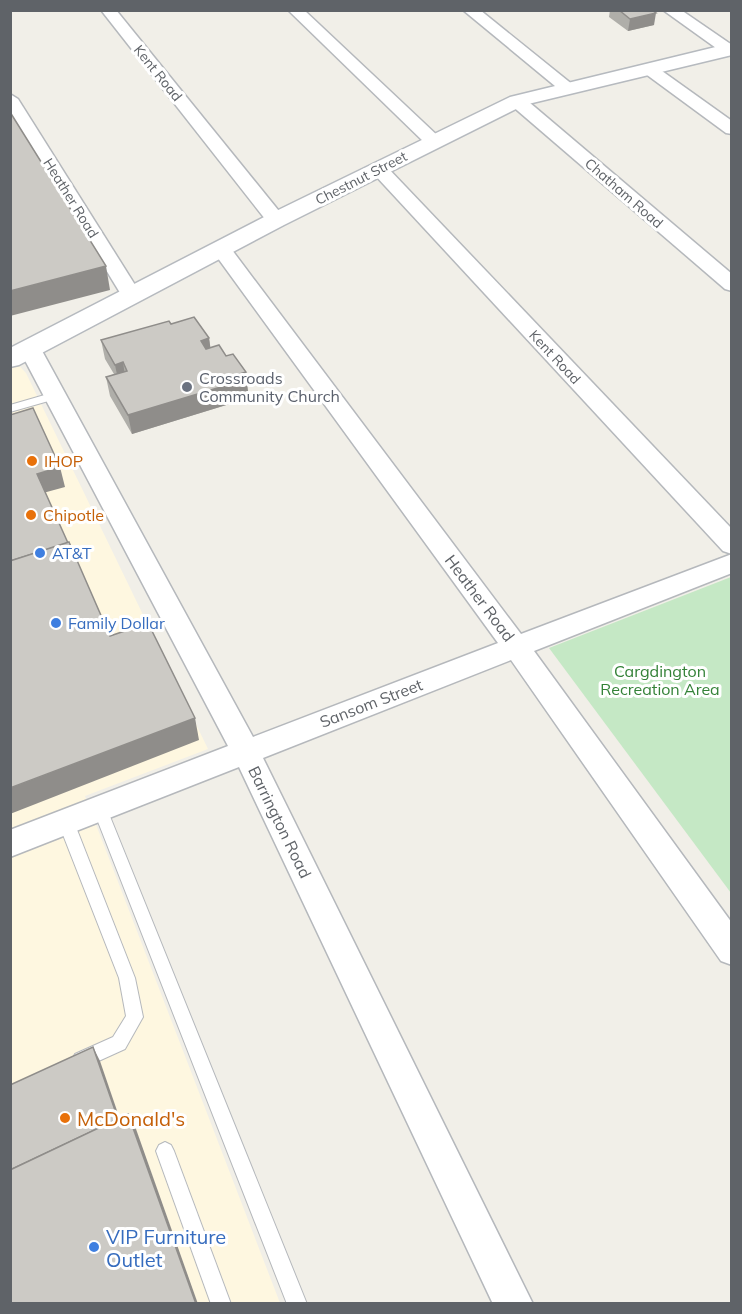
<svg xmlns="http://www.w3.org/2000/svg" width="742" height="1314" font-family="Mulish,sans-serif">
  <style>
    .commercial { fill: #fef7e0 }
    .green { fill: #c5e8c5 }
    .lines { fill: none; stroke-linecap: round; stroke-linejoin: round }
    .lane-casing { stroke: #b5b8bc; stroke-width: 2 }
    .street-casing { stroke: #b5b8bc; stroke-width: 3 }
    .secondary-casing { stroke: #b6babf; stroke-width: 3 }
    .lane { fill: #fff; fill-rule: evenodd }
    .street { fill: #fff; fill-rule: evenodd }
    .secondary { fill: #fff; fill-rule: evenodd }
    .wall { fill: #afaea9 }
    .shaded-wall { fill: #8f8d8a }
    .building { fill: #cccac5; stroke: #8f8d8a; stroke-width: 1.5 }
    .worship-dot { fill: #6b7280; stroke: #fff; stroke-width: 2 }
    .food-dot { fill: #e8710a; stroke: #fff; stroke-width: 2 }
    .shop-dot { fill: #3f7fe0; stroke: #fff; stroke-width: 2 }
    .labels { text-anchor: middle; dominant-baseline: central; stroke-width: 6; stroke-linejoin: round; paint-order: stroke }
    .far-street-label { font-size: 14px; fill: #5f6368; stroke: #fff }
    .worship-label { font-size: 16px; fill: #5b616d; stroke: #fff; text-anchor: start }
    .food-label { font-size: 16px; fill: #c56008; stroke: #fff; text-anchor: start }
    .shop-label { font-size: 16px; fill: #366cbe; stroke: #fff; text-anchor: start }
    .street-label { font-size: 16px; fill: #5f6368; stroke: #fff }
    .park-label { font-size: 16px; fill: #348238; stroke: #fff }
    .near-food-label { font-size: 20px; fill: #c56008; stroke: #fff; text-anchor: start }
    .near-shop-label { font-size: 20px; fill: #366cbe; stroke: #fff; text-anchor: start }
  </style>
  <rect width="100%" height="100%" fill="#f1efe8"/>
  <polygon class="commercial" points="10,356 26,373 208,749 85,796 280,1303 11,1303"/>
  <polygon class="green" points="731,577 731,893 549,648"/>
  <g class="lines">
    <g class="lane-casing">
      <g id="lane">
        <polygon points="55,392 61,396 59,398 10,412 10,405"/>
        <polygon points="100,803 105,804 107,809 307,1304 287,1304 93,809 95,804"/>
        <polygon points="66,815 71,817 74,822 135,978 143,1017 125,1049 81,1069 75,1066 72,1060 75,1054 113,1037 126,1016 119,978 58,822 61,817"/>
        <polygon points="165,1142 171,1145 174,1151 231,1304 211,1304 156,1151 159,1145"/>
      </g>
    </g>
    <g class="street-casing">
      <g id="street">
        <polygon points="101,10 116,10 283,216 285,220 283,224 269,224"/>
        <polygon points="288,10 304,10 439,137 442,141 439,145 427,145"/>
        <polygon points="463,10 480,10 573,85 575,88 573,91 561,91"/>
        <polygon points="663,10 681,10 732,45 732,54 723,53"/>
        <polygon points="649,64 655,66 732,121 732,134 726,133 643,72 641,69"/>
        <polygon points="10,94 18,99 142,296 139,300 125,300 122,296 10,113"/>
        <polygon points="517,96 523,97 732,274 732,291 725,289 511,105 509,101"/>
        <polygon points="379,164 385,165 732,529 732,554 723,551 373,173 370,169 373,165"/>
        <polygon points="222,244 229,246 521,634 732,554 732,573 534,651 732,923 732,965 721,961 511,660 263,758 533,1304 493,1304 239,767 10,857 10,830 228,746 19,349 22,344 30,343 38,344 41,349 253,737 498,643 212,250 215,246"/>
      </g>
    </g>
    <g class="secondary-casing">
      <polygon id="secondary" points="732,43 732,55 524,105 284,225 19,365 10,367 10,348 268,215 510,97"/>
    </g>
    <use href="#lane" class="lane"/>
    <use href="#street" class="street"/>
    <use href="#secondary" class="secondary"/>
  </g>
  <g class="wall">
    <polygon points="610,10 652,10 654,25 628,31 609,17"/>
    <polygon points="171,324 209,338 210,347 248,391 235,395 236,402 132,434 110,396 106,377 114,374 105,359 101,340"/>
  </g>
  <g class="shaded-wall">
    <polygon points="656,13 654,25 628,31 630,19"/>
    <polygon points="106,266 110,290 10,316 10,291"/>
    <polygon points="209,338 212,358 201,341"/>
    <polygon points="123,362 126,382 119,384 115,365"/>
    <polygon points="246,372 248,391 235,395 236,402 132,434 128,415 230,377"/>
    <polygon points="60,467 65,487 43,493 37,474"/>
    <polygon points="195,718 199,740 10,814 10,788"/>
    <polygon points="93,1047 100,1061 125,1134 10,1190"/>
    <polygon points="128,1114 136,1129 198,1304 196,1304"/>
  </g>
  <g class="building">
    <polygon points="619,10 652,10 656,13 630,19"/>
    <polygon points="10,112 106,266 10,291"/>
    <polygon points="194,317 209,338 201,341 206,349 219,345 226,356 233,354 246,372 230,377 234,383 128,415 106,377 127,371 123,362 115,365 101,340 169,321 171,324"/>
    <polygon points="33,408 60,467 37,474 68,543 10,561 10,415"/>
    <polygon points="69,542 110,636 148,623 195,718 10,788 10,561"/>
    <polygon points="93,1047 118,1119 10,1170 10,1085"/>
    <polygon points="128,1114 196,1304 10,1304 10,1170"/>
  </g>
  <circle class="worship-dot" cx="187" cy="387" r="6"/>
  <g class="food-dot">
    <circle cx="32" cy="461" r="6"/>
    <circle cx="31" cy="515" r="6"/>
    <circle cx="65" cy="1118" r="6"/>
  </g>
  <g class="shop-dot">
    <circle cx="40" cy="553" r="6"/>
    <circle cx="56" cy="623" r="6"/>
    <circle cx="94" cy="1247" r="6"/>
  </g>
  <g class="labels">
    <g class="far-street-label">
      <text transform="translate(158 73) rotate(51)">Kent Road</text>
      <text transform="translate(361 178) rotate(-27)">Chestnut Street</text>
      <text transform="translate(624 193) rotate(41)">Chatham Road</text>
      <text transform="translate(71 198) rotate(58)">Heather Road</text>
      <text transform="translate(555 357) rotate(47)">Kent Road</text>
    </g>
    <g class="worship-label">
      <text x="199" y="378">Crossroads<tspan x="199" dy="18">Community Church</tspan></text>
    </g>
    <g class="food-label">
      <text x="44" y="461">IHOP</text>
      <text x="43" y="515">Chipotle</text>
    </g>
    <g class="shop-label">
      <text x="52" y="553">AT&amp;T</text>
      <text x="68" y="623">Family Dollar</text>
    </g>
    <g class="street-label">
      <text transform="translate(480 598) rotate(53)">Heather Road</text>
      <text transform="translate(371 703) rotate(-21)">Sansom Street</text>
      <text transform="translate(280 822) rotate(64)">Barrington Road</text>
    </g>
    <g class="park-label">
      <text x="660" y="671">Cargdington<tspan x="660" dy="18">Recreation Area</tspan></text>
    </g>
    <g class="near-food-label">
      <text x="77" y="1118">McDonald's</text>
    </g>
    <g class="near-shop-label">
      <text x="106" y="1236">VIP Furniture<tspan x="106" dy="23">Outlet</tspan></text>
    </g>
  </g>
  <rect width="742" height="1314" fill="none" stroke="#5f6368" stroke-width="24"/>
</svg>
